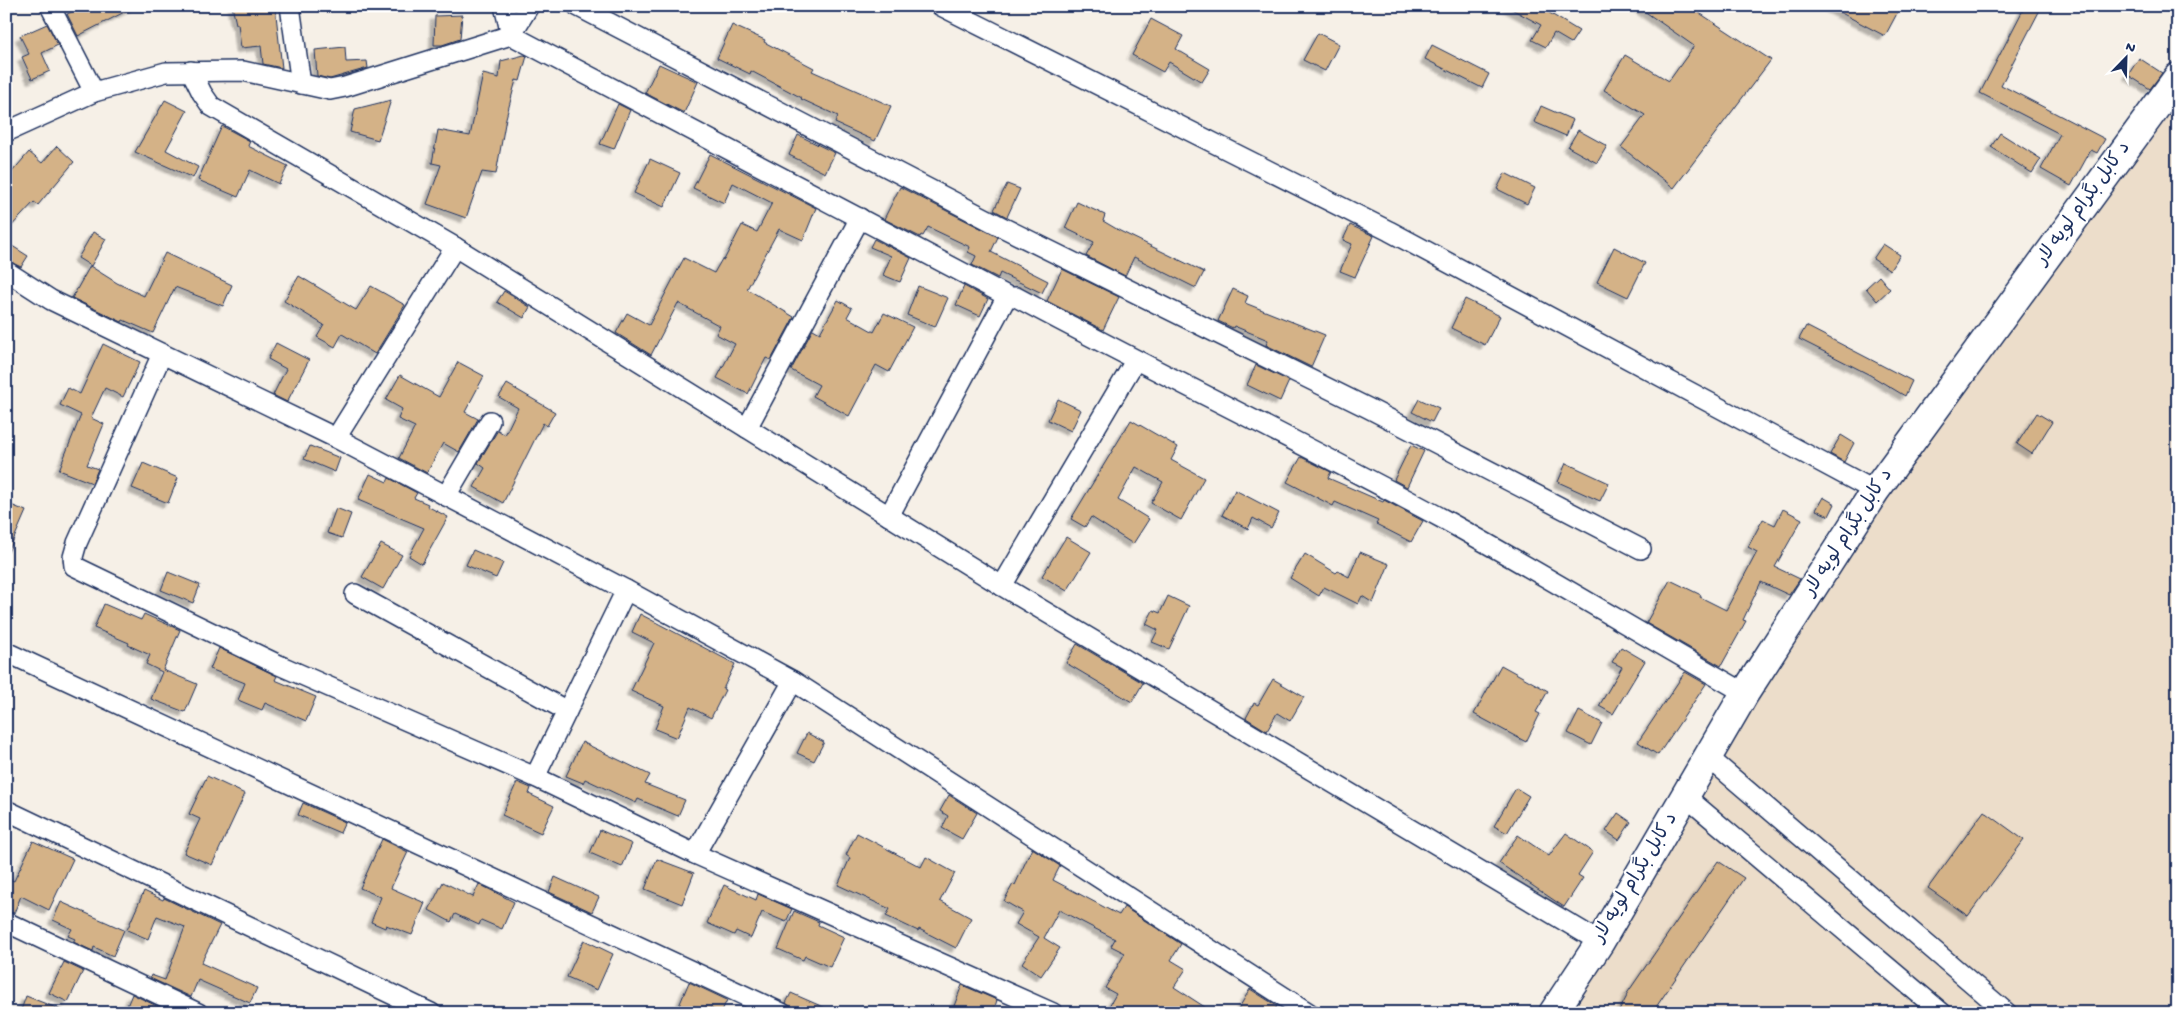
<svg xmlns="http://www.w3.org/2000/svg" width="2184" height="1019" font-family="'Gochi Hand','Playpen Sans Arabic',sans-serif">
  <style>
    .built { fill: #ecddca }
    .building { fill: #d4b287; stroke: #1b2f5e; filter: url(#shadow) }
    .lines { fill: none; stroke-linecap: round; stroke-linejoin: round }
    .street-casing { stroke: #1b2f5e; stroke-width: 22 }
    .highway-casing { stroke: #1b2f5e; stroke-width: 31 }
    .street { stroke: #fff; stroke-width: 19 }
    .highway { stroke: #fff; stroke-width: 28 }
    .labels { text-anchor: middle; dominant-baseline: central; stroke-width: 4.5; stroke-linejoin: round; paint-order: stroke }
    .street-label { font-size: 19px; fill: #1b2f5e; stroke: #fff }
  </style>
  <defs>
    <filter id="shadow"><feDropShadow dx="-4.5" dy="4.5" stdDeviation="1" flood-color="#0004"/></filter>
  </defs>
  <rect width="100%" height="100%" fill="#f6f0e7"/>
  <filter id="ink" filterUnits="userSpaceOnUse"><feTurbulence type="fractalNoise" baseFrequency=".02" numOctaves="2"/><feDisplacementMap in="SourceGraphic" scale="10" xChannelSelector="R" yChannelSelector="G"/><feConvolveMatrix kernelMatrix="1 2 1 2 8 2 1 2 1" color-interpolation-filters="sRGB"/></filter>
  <g filter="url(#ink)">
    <polygon class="built" points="2178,77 2178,1013 1553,1013 1745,693"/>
    <g class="building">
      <polygon points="84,6 136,6 78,36 67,14"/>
      <polygon points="232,6 275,6 282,68 263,64 261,46 241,48 238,24 236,24"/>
      <polygon points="1506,6 1538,6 1579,31 1571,43 1554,33 1546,47 1532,40 1541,25"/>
      <polygon points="1637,6 1702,6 1698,12 1771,60 1674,188 1621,147 1645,115 1604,90 1625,55 1669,81 1694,46"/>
      <polygon points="1828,6 1901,6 1885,36"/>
      <polygon points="2025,6 2042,6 2001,85 2105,139 2097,153 2091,150 2071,186 2041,169 2060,134 1980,93"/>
      <polygon points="462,15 460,39 442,45 434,45 435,16"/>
      <polygon points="1151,19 1183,36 1176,49 1210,69 1202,82 1169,62 1163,72 1132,55"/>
      <polygon points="47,24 58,45 42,53 50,71 32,79 22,57 29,54 20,36"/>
      <polygon points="732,25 765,40 764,42 814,68 812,71 891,106 875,141 835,123 838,116 801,99 802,98 751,71 750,74 717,58"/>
      <polygon points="1318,33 1339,44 1325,71 1303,60"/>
      <polygon points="1432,45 1489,74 1482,88 1425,59"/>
      <polygon points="345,47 346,62 367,61 368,68 330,79 317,76 315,50"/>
      <polygon points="524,55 527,56 520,81 516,80 506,118 496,174 482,172 466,218 427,204 441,165 432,163 438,130 470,136 483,74 499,78 501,61"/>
      <polygon points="2139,58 2162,73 2150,89 2128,75"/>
      <polygon points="659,64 698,82 684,113 645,93"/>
      <polygon points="165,100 187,111 166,150 198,167 193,178 135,152"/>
      <polygon points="391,100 378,140 350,132 355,109"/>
      <polygon points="618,104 630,110 614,149 600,144"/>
      <polygon points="1541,106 1573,120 1566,136 1534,122"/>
      <polygon points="222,126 250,141 248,146 288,166 279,184 250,170 238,197 198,180"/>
      <polygon points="1578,130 1607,146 1597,163 1568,147"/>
      <polygon points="2000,133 2041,159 2032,173 1991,147"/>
      <polygon points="798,135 835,153 825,173 789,155"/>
      <polygon points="57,146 74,162 38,205 34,202 6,232 6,179 29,152 42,163"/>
      <polygon points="710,154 816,208 803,240 779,229 747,289 794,317 771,360 766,358 748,394 717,378 735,344 716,334 720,326 678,303 651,355 616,333 627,313 649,325 684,258 714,273 722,259 724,260 742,225 757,232 772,203 733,183 724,203 693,188"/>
      <polygon points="650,159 680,173 664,207 634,193"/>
      <polygon points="1505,173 1535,188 1527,204 1497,189"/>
      <polygon points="1007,184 1020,189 1007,217 994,210"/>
      <polygon points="900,187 998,237 991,252 1048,281 1042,293 1000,273 998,278 972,265 976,256 968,252 970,247 928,227 923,236 921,235 920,237 884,219"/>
      <polygon points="1077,202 1105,215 1103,221 1120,231 1204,272 1196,288 1134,257 1125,276 1086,256 1094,242 1065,228"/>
      <polygon points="1350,225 1374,236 1355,277 1340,271 1352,244 1343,240"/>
      <polygon points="93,232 106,239 91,266 78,258"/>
      <polygon points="874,239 911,258 900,282 883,275 891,256 870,247"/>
      <polygon points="6,242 28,256 21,267 6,260"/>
      <polygon points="1883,244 1900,255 1890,270 1873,259"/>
      <polygon points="1614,247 1645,263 1628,297 1597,282"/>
      <polygon points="165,253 232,285 223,306 175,287 153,333 123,320 122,322 72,298 90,266 117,283 144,296"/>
      <polygon points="1062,269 1119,297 1103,330 1047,301"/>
      <polygon points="299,276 356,310 371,286 405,305 375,354 342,334 335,347 317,337 324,325 284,301"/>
      <polygon points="1879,276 1890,289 1877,301 1866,288"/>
      <polygon points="918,286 948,298 935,327 907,315"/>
      <polygon points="964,286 988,299 980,316 956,305"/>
      <polygon points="1233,289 1248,296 1245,303 1325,335 1311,367 1266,345 1268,340 1234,326 1233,328 1218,321"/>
      <polygon points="504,291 530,307 524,318 497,302"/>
      <polygon points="1465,299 1500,316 1485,345 1451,328"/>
      <polygon points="838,300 852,308 847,317 874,332 884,313 913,327 889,372 876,365 849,416 813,396 819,385 791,370 813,329 820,333"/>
      <polygon points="1806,326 1912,381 1905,396 1870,375 1799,339"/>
      <polygon points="276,343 309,360 287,402 273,395 286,369 268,359"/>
      <polygon points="103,344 140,362 123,397 105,388 91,418 104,424 87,465 98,469 92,483 59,470 81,415 60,405 68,388 80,394"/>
      <polygon points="458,362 484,376 465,412 478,419 459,452 443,443 427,473 399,458 415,427 398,419 402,409 386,400 400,375 439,397"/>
      <polygon points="1256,365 1289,381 1280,401 1247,385"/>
      <polygon points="507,384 555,412 547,426 543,423 503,503 474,487 485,468 478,463 498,430 505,435 518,408 499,397"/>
      <polygon points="1058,399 1081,410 1071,431 1048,420"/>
      <polygon points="1419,399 1439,408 1432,422 1412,412"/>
      <polygon points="2037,413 2052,422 2032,454 2017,444"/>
      <polygon points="1131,420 1178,447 1171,460 1204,478 1181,520 1151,503 1163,482 1136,467 1118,500 1149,519 1133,544 1091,517 1085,527 1071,519"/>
      <polygon points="1841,435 1854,443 1844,462 1830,454"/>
      <polygon points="1411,445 1424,451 1407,487 1394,480"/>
      <polygon points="310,446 340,458 335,472 304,459"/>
      <polygon points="1301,457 1331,472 1328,478 1383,502 1384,500 1423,521 1411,542 1376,524 1378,521 1335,502 1333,506 1287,482"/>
      <polygon points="143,463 178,478 168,503 132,488"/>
      <polygon points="1566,463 1609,483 1600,501 1558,482"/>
      <polygon points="370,474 387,482 389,478 417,493 414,498 428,504 427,506 448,517 422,564 409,556 424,528 358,500"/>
      <polygon points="1235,490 1279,513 1271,528 1253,518 1248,529 1222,515"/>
      <polygon points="1823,497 1835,504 1829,516 1816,510"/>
      <polygon points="6,503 26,511 6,557"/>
      <polygon points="336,508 351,514 342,538 327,533"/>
      <polygon points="1783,509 1802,519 1775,567 1800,579 1789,595 1761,582 1743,620 1746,621 1721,666 1646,623 1670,580 1701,595 1700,597 1726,610 1757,552 1748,547 1763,519 1775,525"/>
      <polygon points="1066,537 1091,552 1067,591 1042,576"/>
      <polygon points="381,544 402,555 383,589 362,577"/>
      <polygon points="473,550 503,563 496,578 466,565"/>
      <polygon points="1360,552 1389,564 1373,603 1362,596 1358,604 1324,587 1319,596 1290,578 1305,554 1336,573 1338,571 1349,577"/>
      <polygon points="168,572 200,585 193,603 161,590"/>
      <polygon points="1168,596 1189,606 1169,649 1152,642 1158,630 1146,624 1153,610 1160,613"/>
      <polygon points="104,604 141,620 144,614 180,630 163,670 197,684 185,712 151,699 162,672 146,664 150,655 128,645 129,643 94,628"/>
      <polygon points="640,614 735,664 723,689 725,690 711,718 690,707 677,738 655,729 664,706 631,691 654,643 632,632"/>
      <polygon points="1077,644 1143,683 1132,702 1066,663"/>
      <polygon points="1621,647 1645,661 1613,714 1599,706 1622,667 1612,662"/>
      <polygon points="219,648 277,676 275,680 316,697 306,721 265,703 262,710 238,700 245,683 210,669"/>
      <polygon points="1501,665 1548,691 1536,712 1540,714 1526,742 1474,714"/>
      <polygon points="1685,672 1706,684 1658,755 1638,742"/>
      <polygon points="1273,679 1304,697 1290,721 1277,713 1267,731 1246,718 1254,703 1258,705"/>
      <polygon points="1579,711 1602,723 1591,745 1568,733"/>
      <polygon points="807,733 824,742 814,761 797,753"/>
      <polygon points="582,742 650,775 645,784 685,800 678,816 638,799 636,803 585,779 583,783 566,776"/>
      <polygon points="207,776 245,794 212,865 184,853 200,819 189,814"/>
      <polygon points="517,782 531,788 529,794 554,806 541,833 502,815"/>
      <polygon points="1516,788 1529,796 1507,833 1494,826"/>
      <polygon points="949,795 977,813 962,839 942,828 948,816 940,811"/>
      <polygon points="303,803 345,822 340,833 298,815"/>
      <polygon points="1984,811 2024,840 1968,916 1928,888"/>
      <polygon points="1618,813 1631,822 1619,840 1606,831"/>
      <polygon points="600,830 632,844 622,867 590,853"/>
      <polygon points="857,833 921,867 926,857 955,873 940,901 971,918 956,948 919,929 918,931 886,916 890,909 838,885 850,858 846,855"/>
      <polygon points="1566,833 1593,852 1578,875 1583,878 1564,907 1499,863 1518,835 1549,856"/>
      <polygon points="382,839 408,852 391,888 425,903 412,935 386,925 385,928 371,922 381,897 360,888"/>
      <polygon points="33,841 73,859 49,910 21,896 14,913 6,911 6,878 14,881"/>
      <polygon points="1032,848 1060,866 1053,880 1119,915 1124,907 1181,944 1171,960 1186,969 1174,987 1214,1013 1105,1013 1116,994 1105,988 1125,953 1111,946 1115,939 1059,910 1044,938 1060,948 1041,976 1022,963 1039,937 1016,924 1023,912 1004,901 1013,884 1015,885"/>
      <polygon points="657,859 694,873 682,904 645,889"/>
      <polygon points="1718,861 1744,878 1652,1013 1618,1013 1627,996 1626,995"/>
      <polygon points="555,877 599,897 592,912 549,892"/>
      <polygon points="443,882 473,897 479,884 514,902 502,929 481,920 479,925 455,914 451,922 429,910"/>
      <polygon points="724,885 756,900 758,894 792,909 786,922 762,912 751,938 736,931 734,935 707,923"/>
      <polygon points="144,891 163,900 164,898 220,925 201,963 257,988 250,1003 198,980 191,997 150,978 151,975 165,980 185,927 157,916 148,939 127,930"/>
      <polygon points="61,902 124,930 113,956 94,947 93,951 73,942 75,939 68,936 72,929 53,920"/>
      <polygon points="794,911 819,922 818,925 844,937 830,967 805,956 803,960 778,949"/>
      <polygon points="584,940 613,954 597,990 567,977"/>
      <polygon points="64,962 83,971 68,1002 49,993"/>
      <polygon points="689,982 727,1000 721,1013 710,1008 708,1013 676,1013"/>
      <polygon points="962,985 997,1000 993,1013 971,1013 954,1006"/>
      <polygon points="1250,989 1277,1006 1273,1013 1236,1013"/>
      <polygon points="791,993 837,1013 796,1013 786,1003"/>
      <polygon points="132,994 171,1013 137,1013 138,1011 127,1006"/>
      <polygon points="26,996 67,1012 67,1013 20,1013"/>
    </g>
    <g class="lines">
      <g class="street-casing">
        <g id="street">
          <polyline points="50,6 94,92"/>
          <polyline points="290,6 301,84"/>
          <polyline points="504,6 511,35 1009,297"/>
          <polyline points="577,6 1004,228 1368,408 1641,549"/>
          <polyline points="941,6 1389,231 1875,491"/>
          <polyline points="191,71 202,93 211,106 455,247 1002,586 1600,942"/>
          <polyline points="6,132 94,92 166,72 243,71 330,90 345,87 511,35 529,6"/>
          <polyline points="6,271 51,300 336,438 626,590 793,681 1309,1013"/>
          <polyline points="162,354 77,543 73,557 74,566 279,665 535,777 695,854 1053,1013"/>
          <polyline points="747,428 860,218"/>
          <polyline points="336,438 455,247"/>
          <polyline points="446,496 490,421"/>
          <path d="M889,516L1005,300L1009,297H1016C1158,373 1303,443 1445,520C1546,576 1645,636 1745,693"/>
          <polyline points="1002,586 1135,361"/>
          <polyline points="355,594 567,711"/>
          <polyline points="6,652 782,1013"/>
          <polyline points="1708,757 2007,1013"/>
          <polyline points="535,777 626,590"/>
          <polyline points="1685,796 1942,1013"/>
          <polyline points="6,810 431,1013"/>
          <polyline points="695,854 793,681"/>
          <polyline points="6,922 198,1013"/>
        </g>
      </g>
      <g class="highway-casing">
        <polyline id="highway" points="1553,1013 1600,942 1745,693 1875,491 2178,77"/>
      </g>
      <use href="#street" class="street"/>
      <use href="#highway" class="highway"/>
    </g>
  </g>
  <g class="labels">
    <g class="street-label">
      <text transform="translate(2084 204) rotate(-54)">د کابل بگرام لویه لار</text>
      <text transform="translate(1849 533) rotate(-57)">د کابل بگرام لویه لار</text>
      <text transform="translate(1636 878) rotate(-59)">د کابل بگرام لویه لار</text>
    </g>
  </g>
  <rect width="2184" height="1019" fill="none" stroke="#fff" stroke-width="25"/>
  <rect x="12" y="12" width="2159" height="994" fill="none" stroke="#1b2f5e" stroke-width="2" filter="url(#ink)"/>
  <g transform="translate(2126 58) rotate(23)" stroke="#ffffff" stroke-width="4" paint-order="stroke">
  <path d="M0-4L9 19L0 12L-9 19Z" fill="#1b2f5e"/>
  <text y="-8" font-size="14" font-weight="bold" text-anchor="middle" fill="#1b2f5e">N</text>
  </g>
</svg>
